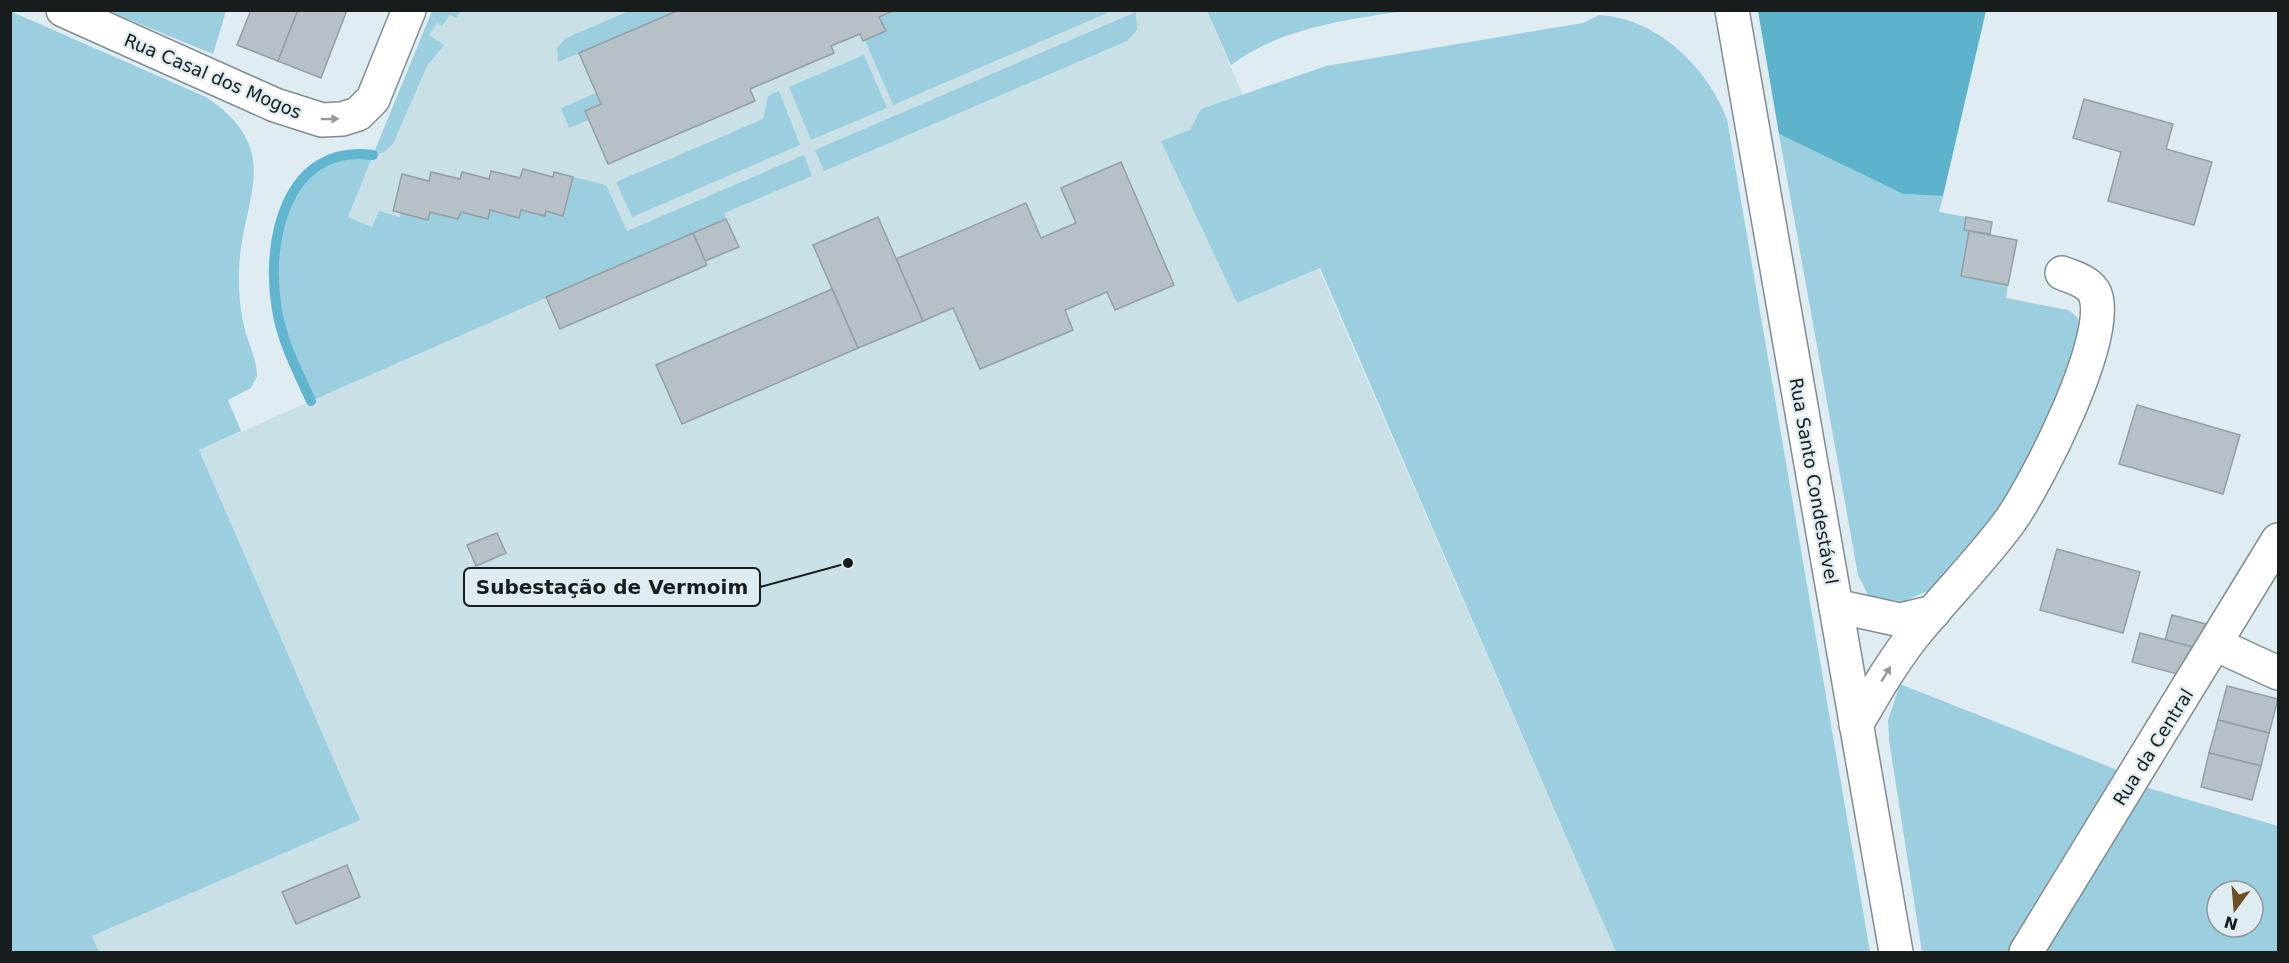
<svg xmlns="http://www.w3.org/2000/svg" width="2289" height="963" font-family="'DejaVu Sans',sans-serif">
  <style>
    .built { fill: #cae0e7 }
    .green { fill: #9bcfe0; fill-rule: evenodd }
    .forest { fill: #5eb3cc }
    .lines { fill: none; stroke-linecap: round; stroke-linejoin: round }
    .stream { stroke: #60b6cf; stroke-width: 10 }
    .building { fill: #b5c1c6; stroke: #929fa3; stroke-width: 1.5 }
    .minor-casing { stroke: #818d91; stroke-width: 36 }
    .tertiary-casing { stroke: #818d91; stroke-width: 36 }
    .minor { stroke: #fff; stroke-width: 33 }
    .tertiary { stroke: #fff; stroke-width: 33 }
    .oneway { fill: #979999 }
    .labels { text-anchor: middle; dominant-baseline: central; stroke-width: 4.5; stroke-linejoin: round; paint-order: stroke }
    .street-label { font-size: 18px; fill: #171c1d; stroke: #dfecf1 }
    .leader { fill: none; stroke: #171c1d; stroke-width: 2 }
    .callout-dot { fill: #171c1d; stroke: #dfecf1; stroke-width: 2 }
    .callout { fill: #dfecf1; stroke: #171c1d; stroke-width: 2 }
    .callout-label { font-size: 20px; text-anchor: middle; font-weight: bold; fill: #171c1d }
  </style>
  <rect width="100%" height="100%" fill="#dfecf1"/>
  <polygon class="built" points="1206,10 1616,952 99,952 92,936 359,820 199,450 371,375 326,270 432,11"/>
  <g class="green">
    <path d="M10,11L206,97C291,154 236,204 239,282C239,302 242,322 248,340C252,352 257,363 257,376L251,388L228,400L241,431L199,450L360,820L92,936L99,952H11Z"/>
    <polygon points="108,11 226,11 213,54"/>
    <path d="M432,11H461L456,18L450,15L442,26L437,23L429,35L444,45L427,66L393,144L384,152L373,155L348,217L372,227L379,211L400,217L401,213L428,220L430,212L458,219L461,212L488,219L490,210L519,218L521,210L545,216L546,211L563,216L573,177L606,185L627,231L804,155L812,176L724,213L726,219L311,401C298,372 282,342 277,310C265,241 284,146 373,155Z"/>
    <polygon points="629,11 679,11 558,62 557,48 566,38"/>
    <polygon points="895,11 1112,11 893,105 865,40 885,31 879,17"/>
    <path d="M1207,11H1404C1345,20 1280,28 1231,65Z"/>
    <polygon points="1136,12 1137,30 1127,41 824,171 815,150"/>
    <path d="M1599,15C1657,18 1707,67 1727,119L1870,952H1616L1320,268L1237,303L1161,141L1190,130L1201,109L1326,66L1583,23Z"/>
    <polygon points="864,55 887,108 811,140 789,87"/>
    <polygon points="779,91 800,145 632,217 616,182 763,119 768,96"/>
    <polygon points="596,93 601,104 585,111 589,120 569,128 561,108"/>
    <path d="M1779,134L1903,194L1943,196L1939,212L1966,217L1964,230L1969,231L1961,276L2008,285L2006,298L2068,310C2080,317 2081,324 2081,338L2040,446L1975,544L1934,588L1905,601L1873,599L1868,595L1858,575Z"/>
    <polygon points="1900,684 2120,771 2013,952 1922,952 1889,740 1888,720"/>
    <path d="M2145,787L2278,826V952H2036ZM2217,891H2253V927H2217Z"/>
  </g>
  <polygon class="forest" points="1758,11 1986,11 1943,196 1903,194 1779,134"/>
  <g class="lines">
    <path class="stream" d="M311,401C298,372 282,342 277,310C265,243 285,143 373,155"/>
  </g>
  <g class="building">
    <polygon points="251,10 298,10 278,61 237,45"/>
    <polygon points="298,10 347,10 321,78 278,61"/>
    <polygon points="679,10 895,10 879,17 886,31 863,41 860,34 831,46 834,53 750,89 755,101 608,164 585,111 601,104 579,53"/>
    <polygon points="2084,99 2173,124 2166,149 2212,162 2194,225 2108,201 2121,152 2073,138"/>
    <polygon points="1121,162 1174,285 1115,310 1107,292 1065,310 1073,330 980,369 953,308 923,321 896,259 1026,203 1041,238 1076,223 1061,188"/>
    <polygon points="523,169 553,177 554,172 573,177 563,216 546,211 545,216 521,210 519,218 490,210 488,219 461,212 458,219 430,212 428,220 393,211 402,174 429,181 431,172 460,179 462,172 489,179 491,171 520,178"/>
    <polygon points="878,217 923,321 858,348 813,245"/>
    <polygon points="1966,217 1992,222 1990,234 1964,230"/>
    <polygon points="726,219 739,247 705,261 693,233"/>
    <polygon points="1969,231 2017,240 2008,285 1961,276"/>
    <polygon points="693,233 707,265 560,329 546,297"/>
    <polygon points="832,289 858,348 682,424 656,365"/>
    <polygon points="2137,405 2240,435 2223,494 2119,464"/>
    <polygon points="497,533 506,553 476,566 467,545"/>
    <polygon points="2057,549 2140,572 2123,633 2040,610"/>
    <polygon points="2172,615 2206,624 2193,647 2165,640"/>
    <polygon points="2140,633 2193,647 2177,674 2132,662"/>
    <polygon points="2227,686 2278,699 2269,733 2218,720"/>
    <polygon points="2218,720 2269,733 2261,766 2209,753"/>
    <polygon points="2209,753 2261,766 2252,800 2201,787"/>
    <polygon points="347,865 360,897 296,924 282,892"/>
  </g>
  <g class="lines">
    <g class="minor-casing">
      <g id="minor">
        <polyline points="63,10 275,105 322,120 342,119 358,114 373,99 409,10"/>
        <polyline points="1836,606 1900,620 1934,612"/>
        <polyline points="2217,645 2278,673"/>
        <path d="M1856,725C1874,694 1891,664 1913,636C1944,597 1981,561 2010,521C2037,483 2112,337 2095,294C2089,281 2074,278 2062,273"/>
        <polyline points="2026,952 2278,540"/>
      </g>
    </g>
    <g class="tertiary-casing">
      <polyline id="tertiary" points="1732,10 1896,952"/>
    </g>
    <use href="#minor" class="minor"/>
    <use href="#tertiary" class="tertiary"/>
  </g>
  <defs><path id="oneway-solid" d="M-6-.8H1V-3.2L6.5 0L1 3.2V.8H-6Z" transform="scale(1.5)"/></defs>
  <g class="oneway">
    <use href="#oneway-solid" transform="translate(330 119) rotate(-1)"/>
    <use href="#oneway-solid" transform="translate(1886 674) rotate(-59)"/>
  </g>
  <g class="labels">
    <g class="street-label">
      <text transform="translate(213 76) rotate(23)">Rua Casal dos Mogos</text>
      <text transform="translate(1814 481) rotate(80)">Rua Santo Condestável</text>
      <text transform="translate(2153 747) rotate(-58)">Rua da Central</text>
    </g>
  </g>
  <path class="leader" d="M848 563L760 587"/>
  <circle class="callout-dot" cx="848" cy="563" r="6"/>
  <rect class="callout" x="464" y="568" width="296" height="38" rx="6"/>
  <g class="callout-label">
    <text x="612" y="594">Subestação de Vermoim</text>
  </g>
  <rect width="2289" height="963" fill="none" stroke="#171c1d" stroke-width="24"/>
  <g transform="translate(2235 909) rotate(196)"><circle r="28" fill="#dfecf1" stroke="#8f999c" stroke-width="1.5"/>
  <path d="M0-4.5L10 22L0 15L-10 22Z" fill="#6d4f23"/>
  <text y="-9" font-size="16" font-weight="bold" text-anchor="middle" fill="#171c1d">N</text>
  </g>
</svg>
